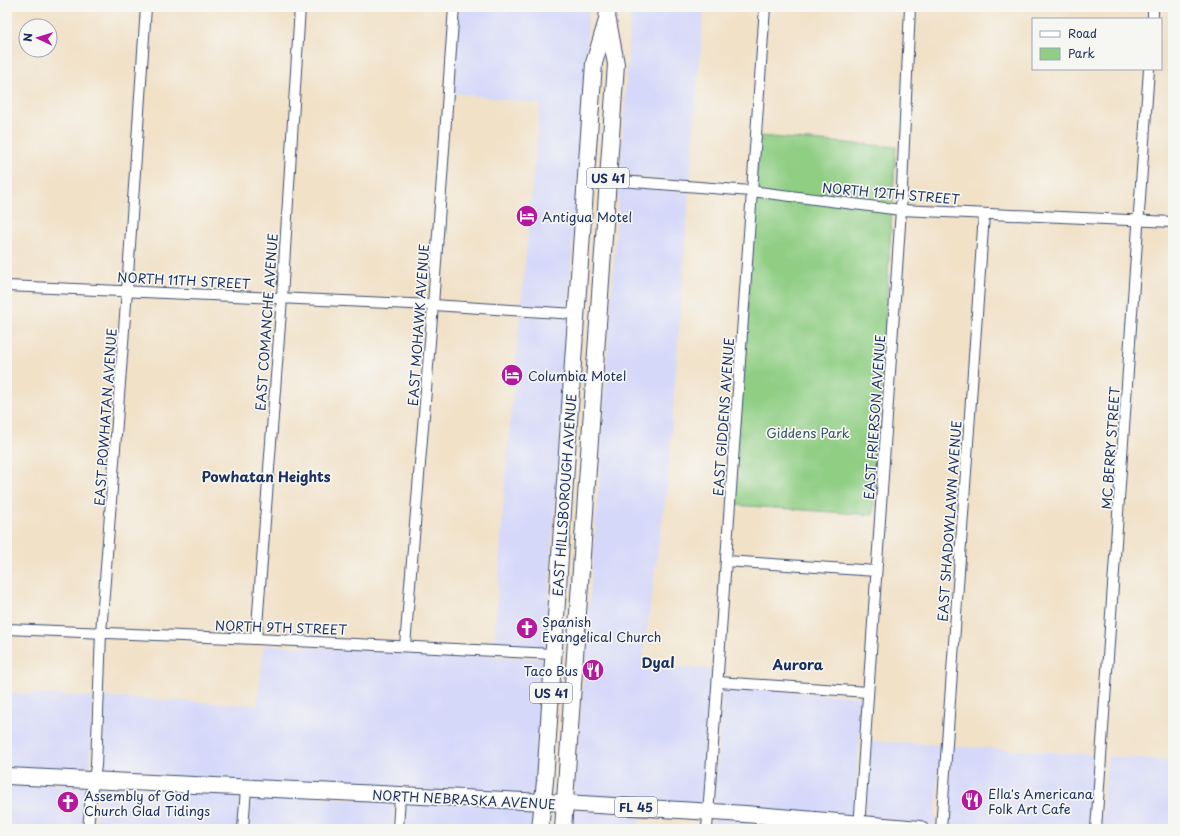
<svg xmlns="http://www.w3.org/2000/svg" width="1180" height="836" font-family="'Playpen Sans',sans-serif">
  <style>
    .built { fill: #d5d8f9 }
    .green { fill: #90ce84; stroke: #567e71 }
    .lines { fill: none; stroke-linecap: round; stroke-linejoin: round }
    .minor-casing { stroke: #3b4a6e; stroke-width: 12 }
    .primary-casing { stroke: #3b4a6e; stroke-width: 18 }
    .minor { stroke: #fff; stroke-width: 10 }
    .primary { stroke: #fff; stroke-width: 16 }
    .labels { text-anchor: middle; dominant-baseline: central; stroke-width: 3.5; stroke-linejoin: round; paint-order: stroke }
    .shield { fill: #f6f6f2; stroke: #5d6b8a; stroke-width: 1 }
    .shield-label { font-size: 12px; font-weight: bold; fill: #1b2f5e }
    .street-label { font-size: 13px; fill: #1b2f5e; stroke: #f6f6f2 }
    .poi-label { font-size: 13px; fill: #1b2f5e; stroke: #f6f6f2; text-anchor: start }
    .park-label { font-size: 13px; fill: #385768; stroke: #f6f6f2 }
    .neighbourhood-label { font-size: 14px; font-weight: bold; fill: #1b2f5e; stroke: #f6f6f2 }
  </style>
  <rect width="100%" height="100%" fill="#f6f6f2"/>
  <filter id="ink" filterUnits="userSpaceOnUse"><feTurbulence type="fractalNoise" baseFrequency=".025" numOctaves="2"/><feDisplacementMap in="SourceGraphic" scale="8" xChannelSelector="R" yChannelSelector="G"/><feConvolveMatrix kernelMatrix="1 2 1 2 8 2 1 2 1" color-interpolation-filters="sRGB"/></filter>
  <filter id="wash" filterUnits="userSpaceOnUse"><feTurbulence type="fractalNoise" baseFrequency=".012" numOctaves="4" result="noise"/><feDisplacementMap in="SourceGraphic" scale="16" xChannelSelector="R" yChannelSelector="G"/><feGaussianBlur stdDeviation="0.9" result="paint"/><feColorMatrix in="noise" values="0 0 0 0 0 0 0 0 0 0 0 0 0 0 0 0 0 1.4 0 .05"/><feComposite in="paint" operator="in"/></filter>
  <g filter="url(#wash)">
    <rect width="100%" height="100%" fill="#f1e1c7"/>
    <g class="built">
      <polygon points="460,7 589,7 568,308 521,305 540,104 454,93"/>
      <polygon points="631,7 704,7 690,181 620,176"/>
      <polygon points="619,186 689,192 668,479 642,665 713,669 702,806 574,798 600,467"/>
      <polygon points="520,315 568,318 545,648 494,645 506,466"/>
      <polygon points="264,645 544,659 535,796 100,776 102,767 105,697 257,705"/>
      <polygon points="723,687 862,697 854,819 714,807"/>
      <polygon points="7,693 93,697 90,766 89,776 7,771"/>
      <polygon points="871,741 940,745 935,825 866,820"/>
      <polygon points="952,746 1095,755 1090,829 995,829 947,826"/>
      <polygon points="1107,756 1173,761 1173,829 1102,829"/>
      <polygon points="7,782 87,786 82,829 7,829"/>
      <polygon points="99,787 240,793 237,829 94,829"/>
      <polygon points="252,794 394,801 392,829 249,829"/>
      <polygon points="406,801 534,807 532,829 404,829"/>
      <polygon points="573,809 641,813 639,829 572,829"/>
      <polygon points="714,817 852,829 713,829"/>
    </g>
    <polygon class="green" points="759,136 896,147 873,515 734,505"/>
  </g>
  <g filter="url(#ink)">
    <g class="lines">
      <g class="minor-casing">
        <g id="minor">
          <polyline points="1153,19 1153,7"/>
          <polyline points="608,180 751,191 901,210 1173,222"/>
          <polyline points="7,286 433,305 576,314"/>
          <polyline points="726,561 876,571"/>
          <polyline points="7,629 256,639 553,654"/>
          <polyline points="256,639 282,298 300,7"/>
          <polyline points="405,646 433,305 454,7"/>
          <polyline points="718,682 868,692"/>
          <polyline points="88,829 91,796 96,766 101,633 127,290 146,7"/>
          <polyline points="243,829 246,788"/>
          <polyline points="398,829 400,796"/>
          <polyline points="707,829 765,7"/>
          <polyline points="859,829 901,210 910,7"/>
          <polyline points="941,829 984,214"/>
          <polyline points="1096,829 1149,69"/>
        </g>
      </g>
      <g class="primary-casing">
        <g id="primary">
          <polyline points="7,776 565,803 745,814 920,829"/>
          <polyline points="540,829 545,781 574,347 594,63 607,20 608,7"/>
          <polyline points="563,829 616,64 608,21"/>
        </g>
      </g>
      <use href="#minor" class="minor"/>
      <use href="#primary" class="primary"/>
    </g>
  </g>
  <defs>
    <g id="hotel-disc" transform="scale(1.15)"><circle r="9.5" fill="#b5179e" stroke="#f6f6f2"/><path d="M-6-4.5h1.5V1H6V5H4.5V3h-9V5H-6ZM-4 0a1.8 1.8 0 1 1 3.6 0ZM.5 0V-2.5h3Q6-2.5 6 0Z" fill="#fff"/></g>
    <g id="church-disc" transform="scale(1.15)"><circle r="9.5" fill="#b5179e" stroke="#f6f6f2"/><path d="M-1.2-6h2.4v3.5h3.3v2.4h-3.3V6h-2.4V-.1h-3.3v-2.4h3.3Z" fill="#fff"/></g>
    <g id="restaurant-disc" transform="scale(1.15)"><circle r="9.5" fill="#b5179e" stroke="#f6f6f2"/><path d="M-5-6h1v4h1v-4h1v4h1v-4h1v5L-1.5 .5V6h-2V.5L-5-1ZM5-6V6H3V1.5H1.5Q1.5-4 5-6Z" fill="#fff"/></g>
  </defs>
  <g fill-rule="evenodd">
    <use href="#hotel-disc" x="527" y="216"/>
    <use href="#hotel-disc" x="512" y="375"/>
    <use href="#church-disc" x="527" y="628"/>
    <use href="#restaurant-disc" x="593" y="670"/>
    <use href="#restaurant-disc" x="972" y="800"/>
    <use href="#church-disc" x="68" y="802"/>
  </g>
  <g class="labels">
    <g class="shield">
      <rect x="587" y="168" width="42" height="20" rx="3"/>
      <rect x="530" y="683" width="42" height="20" rx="3"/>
      <rect x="615" y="797" width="42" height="20" rx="3"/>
    </g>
    <g class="shield-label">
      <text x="608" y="178">US 41</text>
      <text x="551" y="693">US 41</text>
      <text x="636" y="807">FL 45</text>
    </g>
    <g class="street-label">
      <text transform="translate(891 193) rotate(5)">NORTH 12TH STREET</text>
      <text transform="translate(184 280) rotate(3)">NORTH 11TH STREET</text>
      <text transform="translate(266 322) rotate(-86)">EAST COMANCHE AVENUE</text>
      <text transform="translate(418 325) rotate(-86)">EAST MOHAWK AVENUE</text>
      <text transform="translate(105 417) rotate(-86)">EAST POWHATAN AVENUE</text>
      <text transform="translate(723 417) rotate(-86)">EAST GIDDENS AVENUE</text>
      <text transform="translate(874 417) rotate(-86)">EAST FRIERSON AVENUE</text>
      <text transform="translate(1110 448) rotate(-86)">MC BERRY STREET</text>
      <text transform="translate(564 495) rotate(-86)">EAST HILLSBOROUGH AVENUE</text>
      <text transform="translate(949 521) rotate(-86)">EAST SHADOWLAWN AVENUE</text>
      <text transform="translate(281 627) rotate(2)">NORTH 9TH STREET</text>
      <text transform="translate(464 799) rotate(3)">NORTH NEBRASKA AVENUE</text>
    </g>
    <g class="poi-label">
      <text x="542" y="216">Antigua Motel</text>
      <text x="528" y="375">Columbia Motel</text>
      <text x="542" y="621">Spanish<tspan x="542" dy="15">Evangelical Church</tspan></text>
      <text x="578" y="670" text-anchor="end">Taco Bus</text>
      <text x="988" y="793">Ella's Americana<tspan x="988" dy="15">Folk Art Cafe</tspan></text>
      <text x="84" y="795">Assembly of God<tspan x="84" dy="15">Church Glad Tidings</tspan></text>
    </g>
    <g class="park-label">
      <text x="808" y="432">Giddens Park</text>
    </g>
    <g class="neighbourhood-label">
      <text x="266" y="476">Powhatan Heights</text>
      <text x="658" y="662">Dyal</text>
      <text x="798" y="664">Aurora</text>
    </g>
  </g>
  <rect width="1180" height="836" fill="none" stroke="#f6f6f2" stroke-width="24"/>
  <rect x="1032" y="18" width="130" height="52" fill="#f6f6f2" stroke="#9ea6b7"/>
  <rect x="1040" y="31" width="20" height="6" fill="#ffffff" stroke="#9ea6b7"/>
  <text x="1068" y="38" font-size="12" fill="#1b2f5e">Road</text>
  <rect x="1040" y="48" width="20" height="12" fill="#90ce84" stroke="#9ea6b7"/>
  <text x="1068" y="58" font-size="12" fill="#1b2f5e">Park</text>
  <g transform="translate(38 38) rotate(274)"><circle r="19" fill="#f6f6f2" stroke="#9ea6b7"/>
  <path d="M0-3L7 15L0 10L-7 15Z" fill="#b5179e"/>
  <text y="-6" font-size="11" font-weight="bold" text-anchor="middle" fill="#1b2f5e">N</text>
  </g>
</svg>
